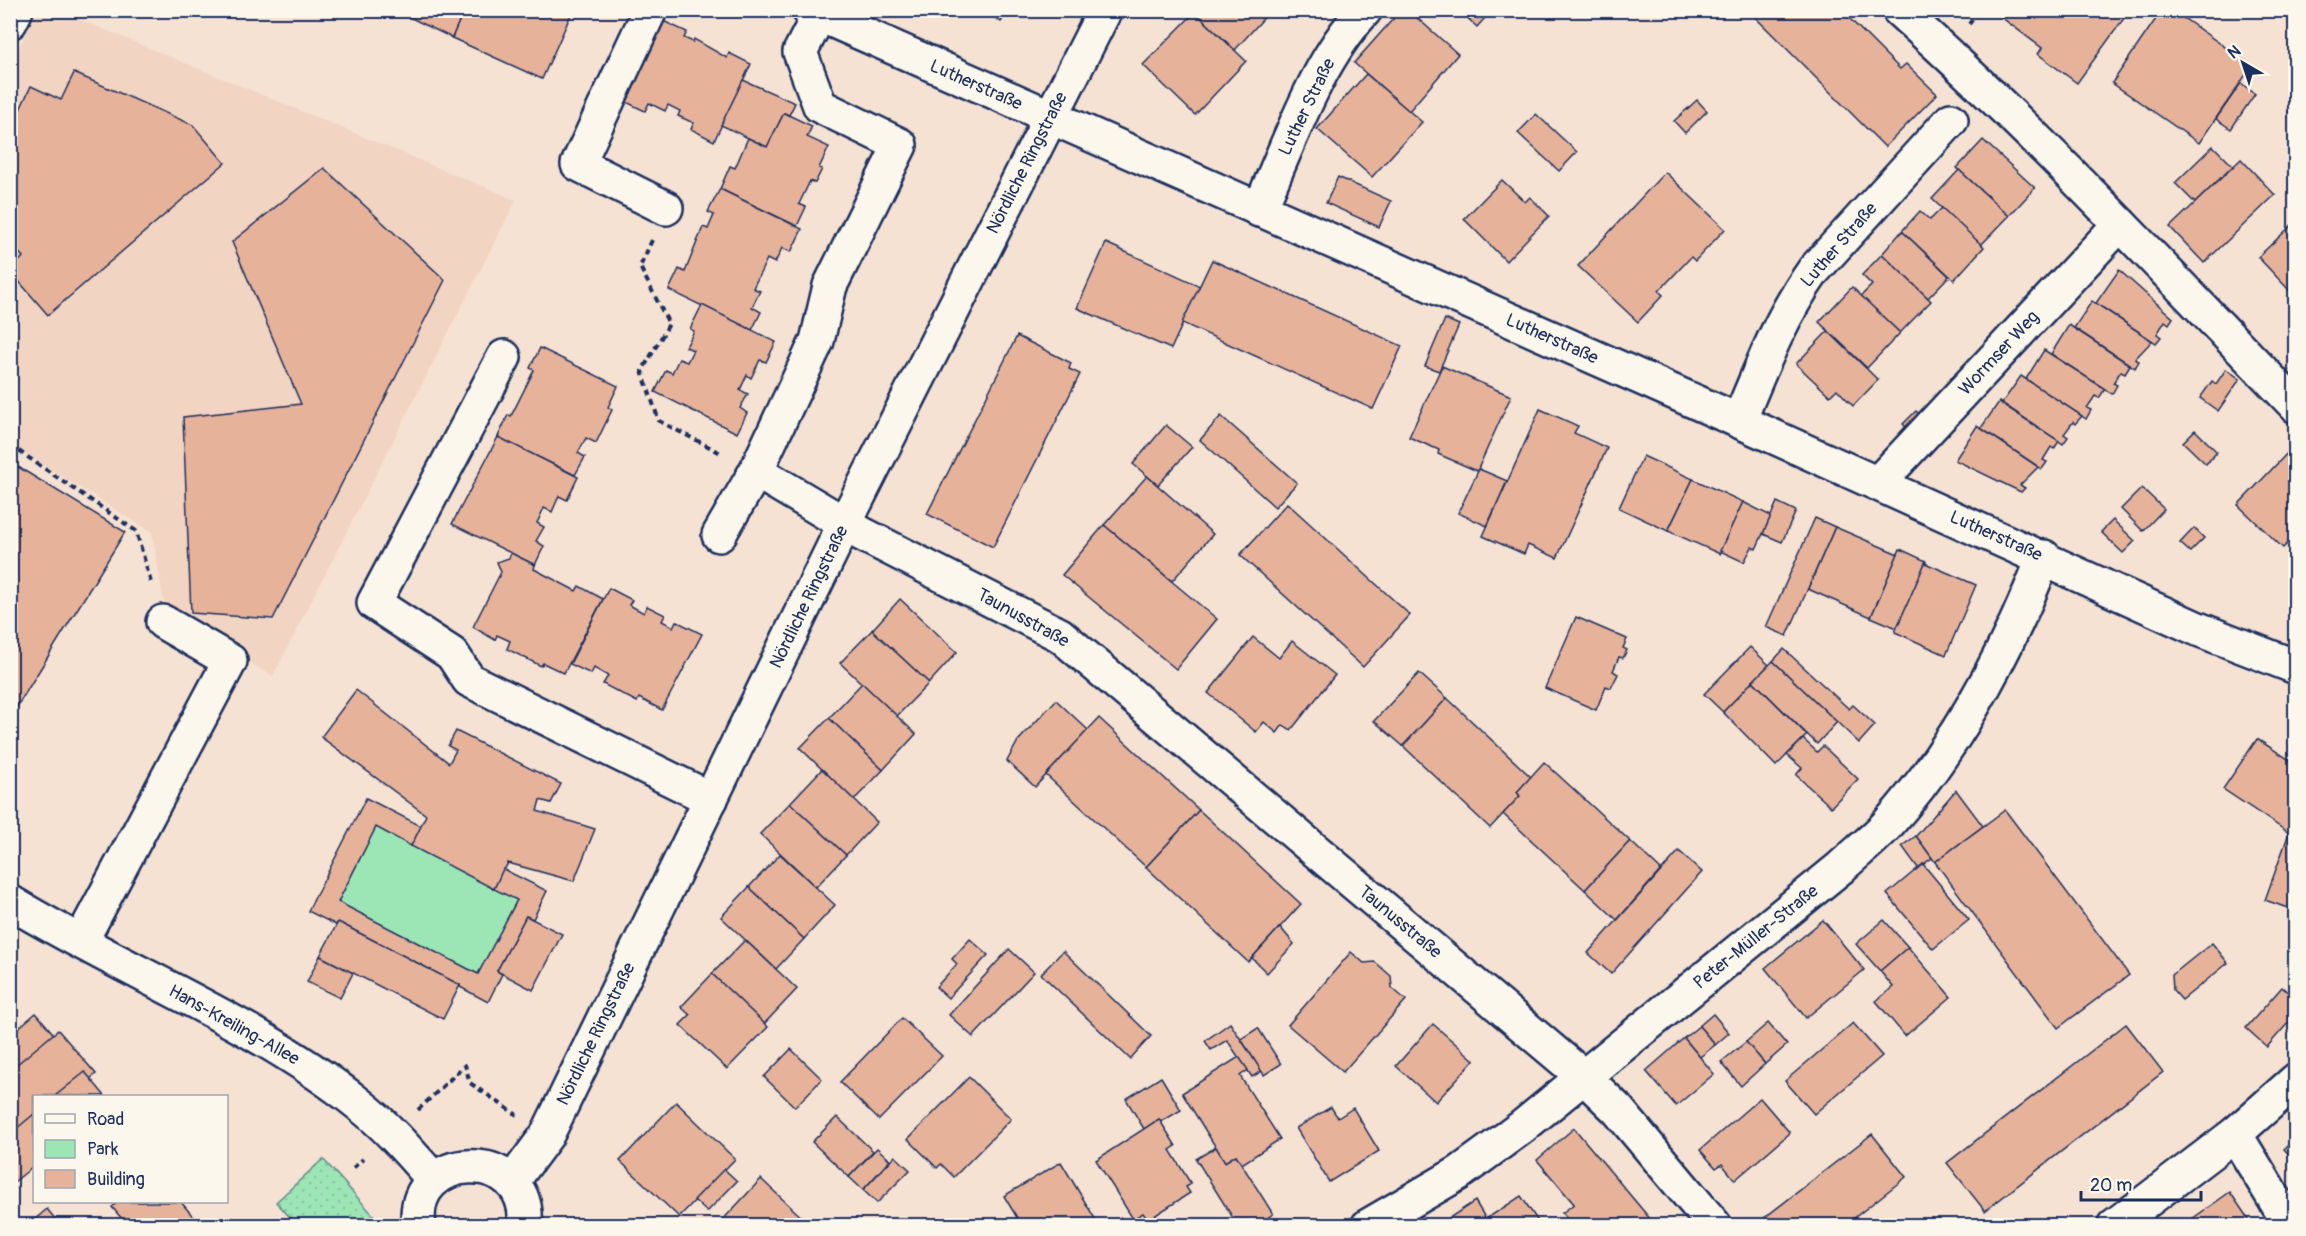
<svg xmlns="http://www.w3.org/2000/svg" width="2306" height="1236" font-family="Pangolin,sans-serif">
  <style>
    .built { fill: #f1d4c2 }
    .green { fill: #9ce6b6; stroke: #5c8a8a; stroke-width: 1.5 }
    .park { fill: url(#park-dots); stroke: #5c8a8a; stroke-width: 1.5 }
    .building { fill: #e7b29a; stroke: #1b2f5e; stroke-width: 1.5 }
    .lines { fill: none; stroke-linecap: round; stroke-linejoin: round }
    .minor-casing { stroke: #1b2f5e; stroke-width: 38 }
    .path { stroke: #1b2f5e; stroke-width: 4; stroke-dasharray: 6 4.5; stroke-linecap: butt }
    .minor { stroke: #fbf7ec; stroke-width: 33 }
    .labels { text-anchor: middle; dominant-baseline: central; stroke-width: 4.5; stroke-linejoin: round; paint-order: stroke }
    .street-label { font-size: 18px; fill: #1b2f5e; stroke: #fbf7ec }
  </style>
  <defs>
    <pattern id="park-dots" width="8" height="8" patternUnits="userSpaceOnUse" patternTransform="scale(1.5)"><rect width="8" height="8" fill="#9ce6b6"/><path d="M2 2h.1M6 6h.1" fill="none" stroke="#86c69f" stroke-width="1.8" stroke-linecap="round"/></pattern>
  </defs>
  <rect width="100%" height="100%" fill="#f5e2d3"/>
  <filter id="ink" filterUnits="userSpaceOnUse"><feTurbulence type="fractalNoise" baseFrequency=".0167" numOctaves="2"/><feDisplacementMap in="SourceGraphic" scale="12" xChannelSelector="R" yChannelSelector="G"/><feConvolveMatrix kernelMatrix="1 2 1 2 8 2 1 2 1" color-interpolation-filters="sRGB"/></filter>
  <g filter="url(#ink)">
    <polygon class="built" points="35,11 59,11 516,200 273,676 166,615 152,532 11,445 10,69"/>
    <polygon class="green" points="376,827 517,900 478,974 338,902"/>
    <polygon class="park" points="323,1159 375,1217 377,1225 297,1225 276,1202"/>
    <g class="building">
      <polygon points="395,10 464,10 452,38"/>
      <polygon points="464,10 573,10 542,79 452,38"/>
      <polygon points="983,10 1008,10 1001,22"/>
      <polygon points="1193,10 1271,10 1235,50"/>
      <polygon points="1401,10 1408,10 1458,54 1409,111 1354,63"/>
      <polygon points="1459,10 1492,10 1477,27"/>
      <polygon points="1748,10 1841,10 1900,69 1906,64 1937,94 1885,147"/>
      <polygon points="2006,10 2130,10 2077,83 2038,54 2042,48 2001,17"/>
      <polygon points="2162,10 2172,10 2252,66 2199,143 2112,83"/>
      <polygon points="1195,12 1246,61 1195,115 1143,65"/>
      <polygon points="661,20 687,32 684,38 693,42 694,39 727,58 729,53 751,64 714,141 691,129 694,123 678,116 680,111 668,105 665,111 649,103 645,111 622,100"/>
      <polygon points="74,73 193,125 225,163 48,315 10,271 23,257 10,243 10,131 31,86 61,100"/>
      <polygon points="1366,74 1422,122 1372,177 1317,129"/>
      <polygon points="743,80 795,103 789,115 784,113 767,147 721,125"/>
      <polygon points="2241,83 2255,94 2231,129 2216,119"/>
      <polygon points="1697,100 1707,111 1685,133 1674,121"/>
      <polygon points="2296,103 2296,117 2289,112"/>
      <polygon points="784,113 812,126 807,137 829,147 819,168 822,169 815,183 810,181 799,204 806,207 797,226 720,189 730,166 735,168 748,138 767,147"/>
      <polygon points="1536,114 1577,152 1559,171 1518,133"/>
      <polygon points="1983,140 2035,188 2009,216 1957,168"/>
      <polygon points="2213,146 2233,166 2195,203 2175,183"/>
      <polygon points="2241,159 2275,195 2204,263 2170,227"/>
      <polygon points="324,168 445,280 273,619 191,613 183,417 301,404 232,242"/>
      <polygon points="1959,170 2009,216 1981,245 1932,199"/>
      <polygon points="1665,172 1725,229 1695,261 1691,257 1659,291 1663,295 1638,322 1578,266"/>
      <polygon points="1338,177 1391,201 1379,227 1326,203"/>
      <polygon points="1502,180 1525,202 1530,197 1549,216 1506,261 1464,219"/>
      <polygon points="720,189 802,229 791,252 782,248 775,263 767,259 753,288 760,291 752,307 761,312 752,330 669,290 679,269 685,272 703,227 708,229 714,215 708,212"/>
      <polygon points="1942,208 1984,247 1954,280 1902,231 1920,211 1930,220"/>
      <polygon points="2296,221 2296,284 2289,290 2258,257"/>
      <polygon points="1902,231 1949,276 1928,298 1882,254"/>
      <polygon points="1106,243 1200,286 1171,349 1077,308"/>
      <polygon points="1882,254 1931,301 1900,333 1861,296 1872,285 1862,275"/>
      <polygon points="1212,260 1402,346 1373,409 1182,323"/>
      <polygon points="2119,270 2173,318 2169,324 2165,321 2157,334 2161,337 2156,343 2096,303"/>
      <polygon points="1852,287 1900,333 1867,368 1819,322"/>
      <polygon points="2092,301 2152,341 2135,359 2139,361 2135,368 2074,328"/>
      <polygon points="702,305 776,342 766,362 760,360 751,378 747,375 740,390 748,394 740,408 747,413 737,433 655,392 666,370 672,373 679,359 687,362 693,350 686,347 694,331 690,329"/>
      <polygon points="1445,319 1459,325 1439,371 1425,366"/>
      <polygon points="2069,325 2130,365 2125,373 2121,371 2113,383 2117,385 2112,394 2051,354"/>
      <polygon points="1828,331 1878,380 1853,406 1837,389 1830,396 1796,364"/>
      <polygon points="1017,336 1071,363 1069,369 1080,374 993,547 927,514"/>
      <polygon points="540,348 618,386 608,407 612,410 596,443 586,438 578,453 585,457 575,475 498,437 508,415 511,416 534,370 530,368"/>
      <polygon points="2044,350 2105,389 2099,398 2095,396 2087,408 2091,410 2086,419 2026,379"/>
      <polygon points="1442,366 1511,396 1477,471 1438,454 1439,450 1409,437"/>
      <polygon points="2226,369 2240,379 2218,411 2200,398 2212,381 2216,384"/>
      <polygon points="2021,376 2082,416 2075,424 2073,422 2064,434 2068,437 2063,444 2002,403"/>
      <polygon points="1999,402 2059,441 2054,449 2051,447 2043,460 2047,462 2042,469 1981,428"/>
      <polygon points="1540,409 1578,426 1574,433 1607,448 1557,558 1528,545 1524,554 1483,536"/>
      <polygon points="1916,411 1924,419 1911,432 1903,424"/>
      <polygon points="1221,416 1297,483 1275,507 1200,440"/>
      <polygon points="1166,425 1192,447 1158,485 1133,464"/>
      <polygon points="1977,426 2038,467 2020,485 2025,488 2021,492 1955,460"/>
      <polygon points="2195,430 2217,452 2206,464 2183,442"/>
      <polygon points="498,437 578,477 567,500 559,496 552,512 544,508 537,523 544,527 536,541 544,546 535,565 452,524"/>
      <polygon points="2292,448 2296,451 2296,535 2283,548 2238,505"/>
      <polygon points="1643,456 1693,479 1668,531 1619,508"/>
      <polygon points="10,462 125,532 10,718"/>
      <polygon points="1479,469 1507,481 1487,526 1458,513"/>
      <polygon points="1147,476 1213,534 1172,581 1104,525"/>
      <polygon points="1693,479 1743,502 1720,554 1668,531"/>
      <polygon points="2142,488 2164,509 2143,531 2121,509"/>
      <polygon points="1743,502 1771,516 1756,549 1752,547 1744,562 1720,551"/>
      <polygon points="1777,502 1796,511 1782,542 1763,534"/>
      <polygon points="1287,503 1410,615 1363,667 1240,555"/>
      <polygon points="1815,518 1835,527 1787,636 1766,627"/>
      <polygon points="2113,520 2135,541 2123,553 2101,532"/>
      <polygon points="1104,525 1217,619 1176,669 1062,575"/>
      <polygon points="1835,527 1898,554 1871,617 1808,589"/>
      <polygon points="2194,528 2204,538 2190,552 2180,543"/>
      <polygon points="1900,549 1926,561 1897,628 1871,617"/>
      <polygon points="511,553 535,565 534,569 576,591 579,586 603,599 564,673 543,663 541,666 507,649 510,641 497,635 495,640 473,627 501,572 497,562 509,558"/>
      <polygon points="1925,563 1976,585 1946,655 1895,632"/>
      <polygon points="609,588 632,600 629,605 644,613 647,606 665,615 662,621 673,627 676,621 702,634 662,710 639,698 637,702 603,684 608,676 594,668 591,674 570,664"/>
      <polygon points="900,599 957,652 929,683 872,630"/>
      <polygon points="1576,617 1627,639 1623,648 1627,650 1623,658 1619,657 1613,671 1618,674 1611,688 1606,686 1596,710 1545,688"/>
      <polygon points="872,630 929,683 897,716 840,663"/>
      <polygon points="1253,637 1279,658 1292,641 1335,675 1291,730 1283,725 1277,733 1264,722 1256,732 1208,693"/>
      <polygon points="1750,647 1769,665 1723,712 1704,694"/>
      <polygon points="1784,649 1849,709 1853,705 1875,725 1859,743 1773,661"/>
      <polygon points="1773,661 1837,722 1817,744 1753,681"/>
      <polygon points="1419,673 1447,698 1403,746 1374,721"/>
      <polygon points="1753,681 1807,735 1776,766 1723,712"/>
      <polygon points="862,683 916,734 883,770 829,718"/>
      <polygon points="356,690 449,763 456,750 448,746 456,731 561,784 551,803 540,800 537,811 595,829 574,881 508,863 494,889 411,846 426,815 321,737"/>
      <polygon points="1447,698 1531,777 1517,792 1520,796 1490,828 1403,746"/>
      <polygon points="1056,700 1088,730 1035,787 1007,761 1018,741"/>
      <polygon points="829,718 883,770 854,800 800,748"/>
      <polygon points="1099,718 1199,810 1146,867 1046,775"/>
      <polygon points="1803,739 1817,752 1823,746 1858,779 1831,807 1796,775 1802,768 1787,755"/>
      <polygon points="2257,739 2296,764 2296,911 2265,900 2289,833 2223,789"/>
      <polygon points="1544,762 1630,841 1585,890 1503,814 1520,796 1517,792"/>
      <polygon points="822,769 877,822 846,855 790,803"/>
      <polygon points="1956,790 1983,826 1935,862 1916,836"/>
      <polygon points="366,798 421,826 411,846 376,827 338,902 478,974 517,900 494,889 503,869 547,891 533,919 526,916 497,971 502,974 488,1002 460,987 460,985 338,922 336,925 308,911"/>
      <polygon points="790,803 846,855 816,887 760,834"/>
      <polygon points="1199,810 1301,904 1248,962 1146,867"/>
      <polygon points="2005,810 2129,975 2058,1028 1935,862"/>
      <polygon points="1916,836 1932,858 1918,868 1902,846"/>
      <polygon points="1630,841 1661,870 1617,920 1585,890"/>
      <polygon points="1679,851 1702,872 1611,974 1588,953"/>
      <polygon points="780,854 835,905 804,939 749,887"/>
      <polygon points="1923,864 1969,920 1933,949 1887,894"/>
      <polygon points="749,887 804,939 776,969 721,917"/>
      <polygon points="526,916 562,934 533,990 497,971"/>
      <polygon points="1823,920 1864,970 1806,1018 1765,968"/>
      <polygon points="1884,920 1908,947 1880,971 1856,944"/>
      <polygon points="338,922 460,985 443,1019 320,956"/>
      <polygon points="1280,927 1294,944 1267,973 1252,958"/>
      <polygon points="970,939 988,955 948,998 936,987 957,964 952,959"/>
      <polygon points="745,940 797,989 764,1024 712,974"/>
      <polygon points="2212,943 2228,963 2182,1000 2173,990 2172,975"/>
      <polygon points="1908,947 1951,997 1905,1036 1876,1001 1893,987 1880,971"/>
      <polygon points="1009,949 1034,972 973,1037 949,1015"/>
      <polygon points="1063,951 1151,1036 1130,1059 1041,974"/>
      <polygon points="1351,952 1364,963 1375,962 1391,976 1392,988 1406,1000 1343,1072 1288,1025"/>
      <polygon points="320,956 353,973 340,998 307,982"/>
      <polygon points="712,974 768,1027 727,1069 680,1025 690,1015 681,1007"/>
      <polygon points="2282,987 2296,999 2296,1014 2267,1047 2246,1028"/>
      <polygon points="36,1013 61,1043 10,1084 10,1035"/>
      <polygon points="1713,1014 1729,1033 1715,1045 1699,1026"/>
      <polygon points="902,1018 942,1056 879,1120 840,1082"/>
      <polygon points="1230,1023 1262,1071 1252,1077 1227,1040 1211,1050 1205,1041"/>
      <polygon points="1768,1023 1787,1045 1765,1064 1746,1042"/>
      <polygon points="1853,1023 1882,1056 1814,1114 1785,1081"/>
      <polygon points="1433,1024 1474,1060 1436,1102 1396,1066"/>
      <polygon points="2126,1024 2163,1072 1985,1211 1947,1163"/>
      <polygon points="1699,1026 1715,1045 1700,1057 1684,1038"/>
      <polygon points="1258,1028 1281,1064 1264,1075 1241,1039"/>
      <polygon points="58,1030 96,1074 69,1096 34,1096 34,1126 10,1146 10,1070"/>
      <polygon points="1684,1038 1714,1074 1676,1106 1646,1071"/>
      <polygon points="1746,1042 1765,1064 1741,1086 1721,1062"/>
      <polygon points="791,1049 822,1079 795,1107 764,1077"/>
      <polygon points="1239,1057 1248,1070 1240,1076 1280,1139 1242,1164 1236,1155 1225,1162 1182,1093"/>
      <polygon points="85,1072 105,1096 55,1096"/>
      <polygon points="969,1077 1011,1119 954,1177 941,1164 937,1168 908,1139"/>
      <polygon points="1161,1077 1181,1110 1161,1122 1159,1119 1144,1129 1126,1099"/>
      <polygon points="1760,1098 1790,1133 1735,1180 1722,1164 1716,1168 1700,1150"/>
      <polygon points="676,1102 735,1159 679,1217 620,1161"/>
      <polygon points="1331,1107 1338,1118 1353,1108 1379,1151 1329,1182 1296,1128"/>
      <polygon points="34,1114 34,1166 10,1185 10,1134"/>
      <polygon points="837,1117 873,1151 849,1177 812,1142"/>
      <polygon points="1159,1119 1176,1146 1170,1150 1191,1184 1186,1187 1190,1193 1148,1220 1143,1213 1133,1219 1096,1160"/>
      <polygon points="1574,1128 1651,1220 1645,1226 1573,1226 1562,1213 1574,1204 1537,1160"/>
      <polygon points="1872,1134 1906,1177 1844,1226 1768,1226 1763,1219"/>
      <polygon points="2296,1138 2296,1162 2284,1149"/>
      <polygon points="1216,1147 1225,1162 1236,1155 1273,1214 1255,1226 1238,1226 1196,1159"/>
      <polygon points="877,1148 890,1160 863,1190 849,1177"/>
      <polygon points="895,1156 910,1170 877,1203 863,1190"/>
      <polygon points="1061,1162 1097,1222 1092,1226 1022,1226 1004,1196"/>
      <polygon points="724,1169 737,1181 707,1212 694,1200"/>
      <polygon points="761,1179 808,1223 806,1226 717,1226"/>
      <polygon points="2230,1192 2253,1226 2182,1226"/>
      <polygon points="1521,1196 1541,1226 1490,1226 1486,1219"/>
      <polygon points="1475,1201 1490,1226 1437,1226"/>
      <polygon points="118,1202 181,1202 201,1226 128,1226 112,1207"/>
      <polygon points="47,1209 61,1226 27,1226"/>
    </g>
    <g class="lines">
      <g class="minor-casing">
        <g id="minor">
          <polyline points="650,10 578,164 666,208"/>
          <polyline points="809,10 1739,421 2198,629 2296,667"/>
          <path d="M1899,10C2038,134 2166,272 2296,406"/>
          <polyline points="819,15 800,52 820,106 900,145 830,286 817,341 756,471 862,534 1060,635 1585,1078 1618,1110 1715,1226"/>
          <polyline points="10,22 16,10"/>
          <path d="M1259,210C1290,143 1314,65 1365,10"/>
          <polyline points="504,357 374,603 452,654 469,680 711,799"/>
          <path d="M1739,421C1761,368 1781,316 1814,270L1951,120"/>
          <polyline points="1878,483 2120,224"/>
          <polyline points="719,535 756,471"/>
          <path d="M10,902C125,972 255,1021 360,1105C388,1127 411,1154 434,1180"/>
          <polyline points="81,941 230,661 163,622"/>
          <polyline points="2235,1134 2291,1226"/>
          <polyline points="512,1182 547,1135 845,523 1105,10"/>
          <path d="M419,1226C407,1150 532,1144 525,1226"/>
          <path d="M1368,1226L1459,1173L1522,1127L1840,868C1855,854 1873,840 1887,825C1956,748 2007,652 2044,557"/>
          <polyline points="2114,1226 2235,1134 2296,1080"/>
        </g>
      </g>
      <g class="path">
        <polyline points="1969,24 1980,10"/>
        <polyline points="652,240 640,267 669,324 642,371 659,421 723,454"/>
        <polyline points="10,445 136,531 152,586"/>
        <polyline points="418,1110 465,1065 470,1083 517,1115"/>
        <polyline points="353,1168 363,1159"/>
      </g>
      <use href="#minor" class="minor"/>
    </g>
  </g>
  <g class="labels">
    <g class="street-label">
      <text transform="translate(976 85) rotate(24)">Lutherstraße</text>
      <text transform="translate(1307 107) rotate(-64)">Luther Straße</text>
      <text transform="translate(1027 163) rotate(-63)">Nördliche Ringstraße</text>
      <text transform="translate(1839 245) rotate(-49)">Luther Straße</text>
      <text transform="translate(1552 339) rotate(24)">Lutherstraße</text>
      <text transform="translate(1999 353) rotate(-47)">Wormser Weg</text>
      <text transform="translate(1996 536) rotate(24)">Lutherstraße</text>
      <text transform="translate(809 597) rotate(-64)">Nördliche Ringstraße</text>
      <text transform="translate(1023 618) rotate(29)">Taunusstraße</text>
      <text transform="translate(1400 922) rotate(40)">Taunusstraße</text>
      <text transform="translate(1756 937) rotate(-39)">Peter-Müller-Straße</text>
      <text transform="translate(234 1025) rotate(29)">Hans-Kreiling-Allee</text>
      <text transform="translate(596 1034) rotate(-64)">Nördliche Ringstraße</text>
    </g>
  </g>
  <rect width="2306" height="1236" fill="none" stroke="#fbf7ec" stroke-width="36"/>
  <rect x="18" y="18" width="2270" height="1200" fill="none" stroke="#1b2f5e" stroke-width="2" filter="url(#ink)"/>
  <rect x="33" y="1095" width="195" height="108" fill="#fbf7ec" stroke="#a1a7b3" stroke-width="1.5"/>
  <rect x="45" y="1114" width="30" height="9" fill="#fbf7ec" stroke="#a1a7b3" stroke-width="1.5"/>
  <text x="87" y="1125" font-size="18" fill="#1b2f5e">Road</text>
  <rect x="45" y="1140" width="30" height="18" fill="#9ce6b6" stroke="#a1a7b3" stroke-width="1.5"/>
  <text x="87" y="1155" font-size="18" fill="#1b2f5e">Park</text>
  <rect x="45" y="1170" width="30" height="18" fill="#e7b29a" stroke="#a1a7b3" stroke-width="1.5"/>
  <text x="87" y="1185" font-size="18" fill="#1b2f5e">Building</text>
  <g transform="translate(2243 63) rotate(321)" stroke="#fbf7ec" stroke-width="4.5" paint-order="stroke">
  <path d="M0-4.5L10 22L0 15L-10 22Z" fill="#1b2f5e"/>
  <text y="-9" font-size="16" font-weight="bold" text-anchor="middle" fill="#1b2f5e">N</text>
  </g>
  <path d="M2081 1191v9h120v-9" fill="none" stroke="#1b2f5e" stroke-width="3"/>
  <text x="2090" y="1191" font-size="18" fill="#1b2f5e" stroke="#fbf7ec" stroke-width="4.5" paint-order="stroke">20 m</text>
</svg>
